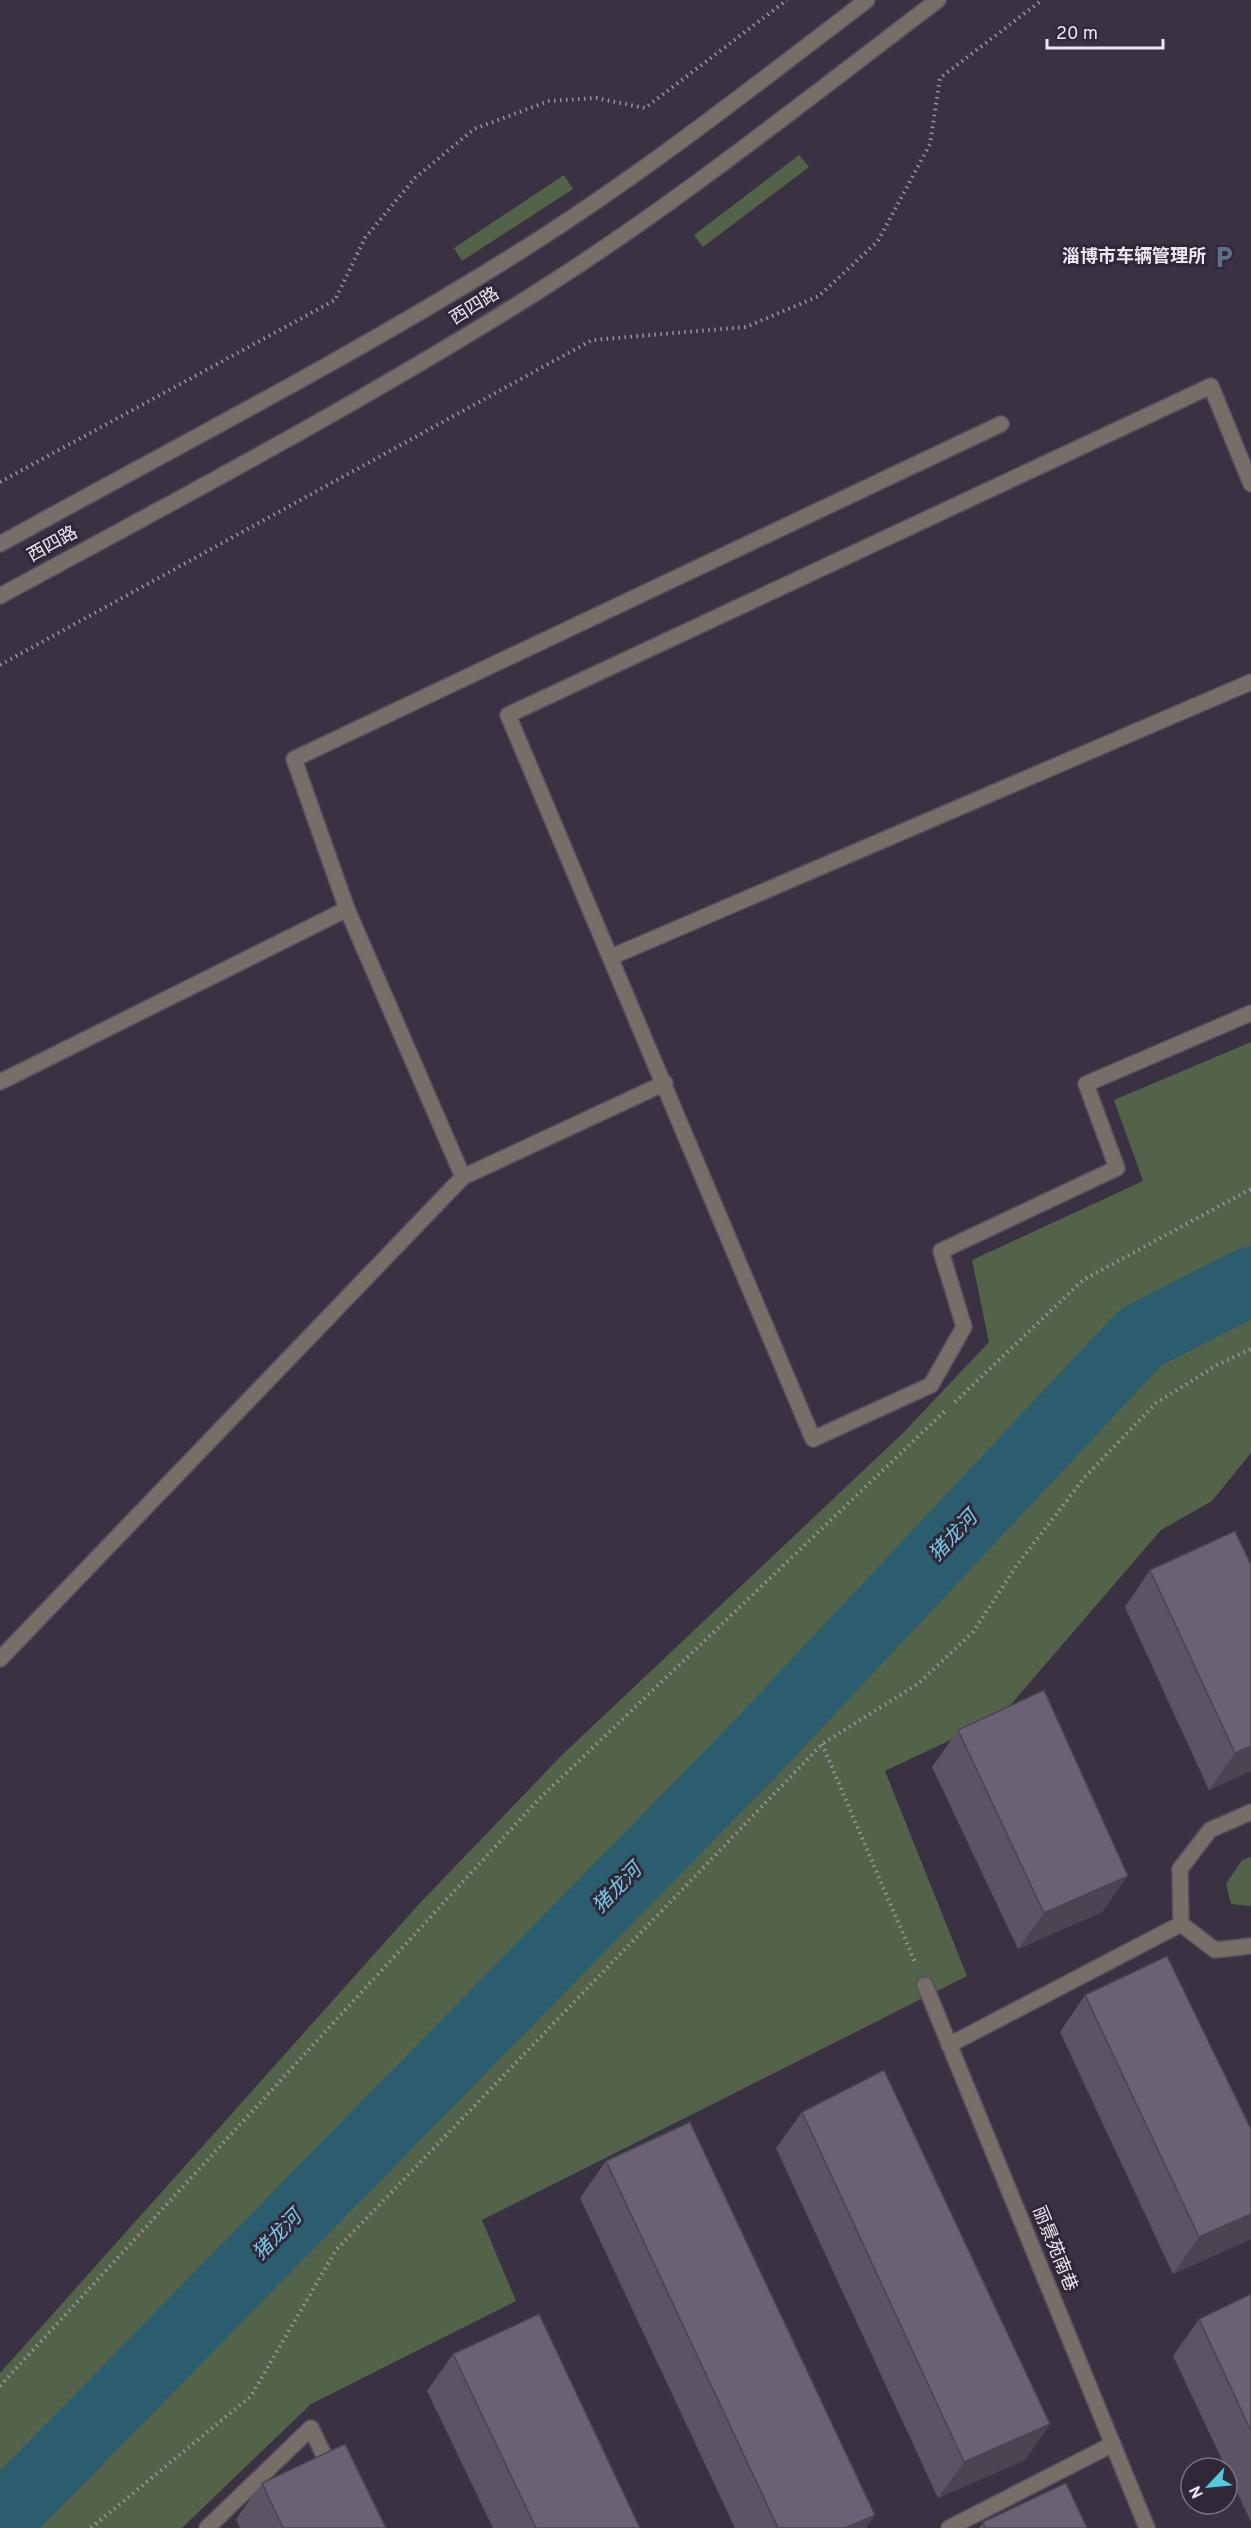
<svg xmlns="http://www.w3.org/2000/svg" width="1251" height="2528" font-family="Overpass,'Noto Sans SC',sans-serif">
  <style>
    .green { fill: #526349 }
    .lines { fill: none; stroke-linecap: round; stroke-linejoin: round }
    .river { stroke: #2c5d6f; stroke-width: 69 }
    .service-casing { stroke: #574e5f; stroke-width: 18 }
    .minor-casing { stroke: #574e5f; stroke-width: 18 }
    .tertiary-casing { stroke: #574e5f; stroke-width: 18 }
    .path { stroke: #9c94a2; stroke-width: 4; stroke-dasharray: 1.5 4.5; stroke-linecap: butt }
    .service { stroke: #776e68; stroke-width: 15 }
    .minor { stroke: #776e68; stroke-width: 15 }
    .tertiary { stroke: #776e68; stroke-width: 15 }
    .wall { fill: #5c5365 }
    .shaded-wall { fill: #4b4452 }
    .building { fill: #6b6175; stroke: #4b4452; stroke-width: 1.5 }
    .labels { text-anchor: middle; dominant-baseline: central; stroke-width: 6; stroke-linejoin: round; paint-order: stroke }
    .poi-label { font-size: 18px; font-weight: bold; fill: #ede7f2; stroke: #302738; text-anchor: end }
    .street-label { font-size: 18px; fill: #ede7f2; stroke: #302738 }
    .water-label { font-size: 20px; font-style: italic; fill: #79cbea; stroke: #302738 }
  </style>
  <rect width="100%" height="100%" fill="#3a3143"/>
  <g class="green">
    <polygon points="799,155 809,167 703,247 694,235"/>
    <polygon points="564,175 573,189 462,261 454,248"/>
    <polygon points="1251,1042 1251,1453 1212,1501 1161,1530 1001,1716 885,1771 967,1976 482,2220 516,2301 311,2404 182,2528 0,2528 0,2373 419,1904 562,1755 903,1433 989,1342 972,1260 1143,1181 1114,1100"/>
    <polygon points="1251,1857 1251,1906 1231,1904 1226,1884 1242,1860"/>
  </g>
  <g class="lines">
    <polyline class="river" points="0,2520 750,1754 1141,1337 1251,1281"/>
    <g class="service-casing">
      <polyline id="service" points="611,957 1251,682"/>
    </g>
    <g class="minor-casing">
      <g id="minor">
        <polyline points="1251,484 1211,386 508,715 813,1439 931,1385 964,1327 941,1251 1117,1168 1086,1084 1251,1013"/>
        <polyline points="347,909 294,759 1001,424"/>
        <polyline points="0,1082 347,909 463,1177"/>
        <polyline points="0,1659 463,1177 665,1083"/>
        <polyline points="1181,1924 1180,1869 1210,1830 1251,1812"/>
        <polyline points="1181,1924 1215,1950 1251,1946"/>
        <polyline points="925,1985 1147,2528"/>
        <polyline points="949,2045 1181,1924"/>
        <polyline points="207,2528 311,2428 332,2472"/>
        <polyline points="949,2528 1113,2444"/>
      </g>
    </g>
    <g class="tertiary-casing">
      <g id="tertiary">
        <path d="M0,544C168,451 340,363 503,262C631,183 748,91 867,0"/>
        <path d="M0,596C177,500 355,406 526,299C670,209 803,102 938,0"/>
      </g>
    </g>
    <g class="path">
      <polyline points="0,482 335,300 365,238 415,178 474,129 549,101 596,98 645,108 787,0"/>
      <polyline points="0,665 592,340 746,327 819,296 878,241 930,144 940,78 1042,0"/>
      <polyline points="955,1402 1083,1280 1251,1189"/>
      <polyline points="822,1744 915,1962"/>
      <polyline points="0,2386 538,1800 947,1409"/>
      <polyline points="91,2528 251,2396 336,2250 822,1744 918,1684 973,1632 1017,1565 1085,1477 1156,1403 1217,1365 1251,1349"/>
    </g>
    <use href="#service" class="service"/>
    <use href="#minor" class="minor"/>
    <use href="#tertiary" class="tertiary"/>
  </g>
  <g class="wall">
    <polygon points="1251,1565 1251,1771 1209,1790 1125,1607 1150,1570"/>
    <polygon points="958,1730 1102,1912 1018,1949 932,1767"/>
    <polygon points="1085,1995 1251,2239 1173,2274 1060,2032"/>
    <polygon points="802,2112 1050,2424 1025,2460 938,2498 776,2148"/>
    <polygon points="606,2161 866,2528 735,2528 580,2198"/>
    <polygon points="1251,2294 1251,2522 1227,2471 1227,2468 1226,2468 1173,2356 1199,2319"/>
    <polygon points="453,2354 640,2528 493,2528 427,2391"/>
    <polygon points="262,2483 386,2528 240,2528 236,2519"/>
    <polygon points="983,2522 1087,2528 979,2528"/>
  </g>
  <g class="shaded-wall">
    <polygon points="1251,1746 1251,1771 1209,1790 1235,1753"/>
    <polygon points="1128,1876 1102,1912 1018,1949 1044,1913"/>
    <polygon points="1251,2214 1251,2239 1173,2274 1199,2237"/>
    <polygon points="1050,2424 1025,2460 938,2498 964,2462"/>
    <polygon points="875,2515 866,2528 845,2528"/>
  </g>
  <g class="building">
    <polygon points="1235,1531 1251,1565 1251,1746 1235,1753 1150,1570"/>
    <polygon points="1044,1690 1128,1876 1044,1913 958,1730"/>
    <polygon points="1167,1956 1251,2129 1251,2214 1199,2237 1085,1995"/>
    <polygon points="884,2070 1050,2424 964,2462 802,2112"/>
    <polygon points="690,2122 875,2515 845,2528 778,2528 606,2161"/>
    <polygon points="1251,2294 1251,2431 1199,2319"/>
    <polygon points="539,2314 640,2528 536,2528 453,2354"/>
    <polygon points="345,2444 386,2528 283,2528 262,2483"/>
    <polygon points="1066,2483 1087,2528 985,2528 983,2522"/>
  </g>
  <defs>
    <g id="parking-bare" transform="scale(1.8)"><path d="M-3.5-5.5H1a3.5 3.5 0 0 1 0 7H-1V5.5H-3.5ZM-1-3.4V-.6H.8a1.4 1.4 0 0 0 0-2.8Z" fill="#5c6f8a" stroke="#302738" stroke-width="2.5" paint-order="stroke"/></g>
  </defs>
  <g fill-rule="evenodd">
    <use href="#parking-bare" x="1224" y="257"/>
  </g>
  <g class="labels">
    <g class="poi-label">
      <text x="1206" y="257">淄博市车辆管理所</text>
    </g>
    <g class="street-label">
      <text transform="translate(475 307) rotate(-32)">西四路</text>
      <text transform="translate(53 545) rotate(-29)">西四路</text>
      <text transform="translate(1054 2249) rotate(68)">丽景苑南巷</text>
    </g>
    <g class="water-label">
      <text transform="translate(954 1537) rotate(-47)">猪龙河</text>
      <text transform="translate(618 1889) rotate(-46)">猪龙河</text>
      <text transform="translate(278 2236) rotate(-46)">猪龙河</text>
    </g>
  </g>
  <g transform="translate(1209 2486) rotate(244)"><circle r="28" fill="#302738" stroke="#7c7482" stroke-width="1.5"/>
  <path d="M0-4.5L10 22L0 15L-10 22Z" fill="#53cbdb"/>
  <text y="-9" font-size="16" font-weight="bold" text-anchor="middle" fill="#ede7f2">N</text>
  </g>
  <path d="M1047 39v9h116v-9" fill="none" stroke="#ede7f2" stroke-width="3"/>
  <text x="1056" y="39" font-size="18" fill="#ede7f2" stroke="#302738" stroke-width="4.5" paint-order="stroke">20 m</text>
</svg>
